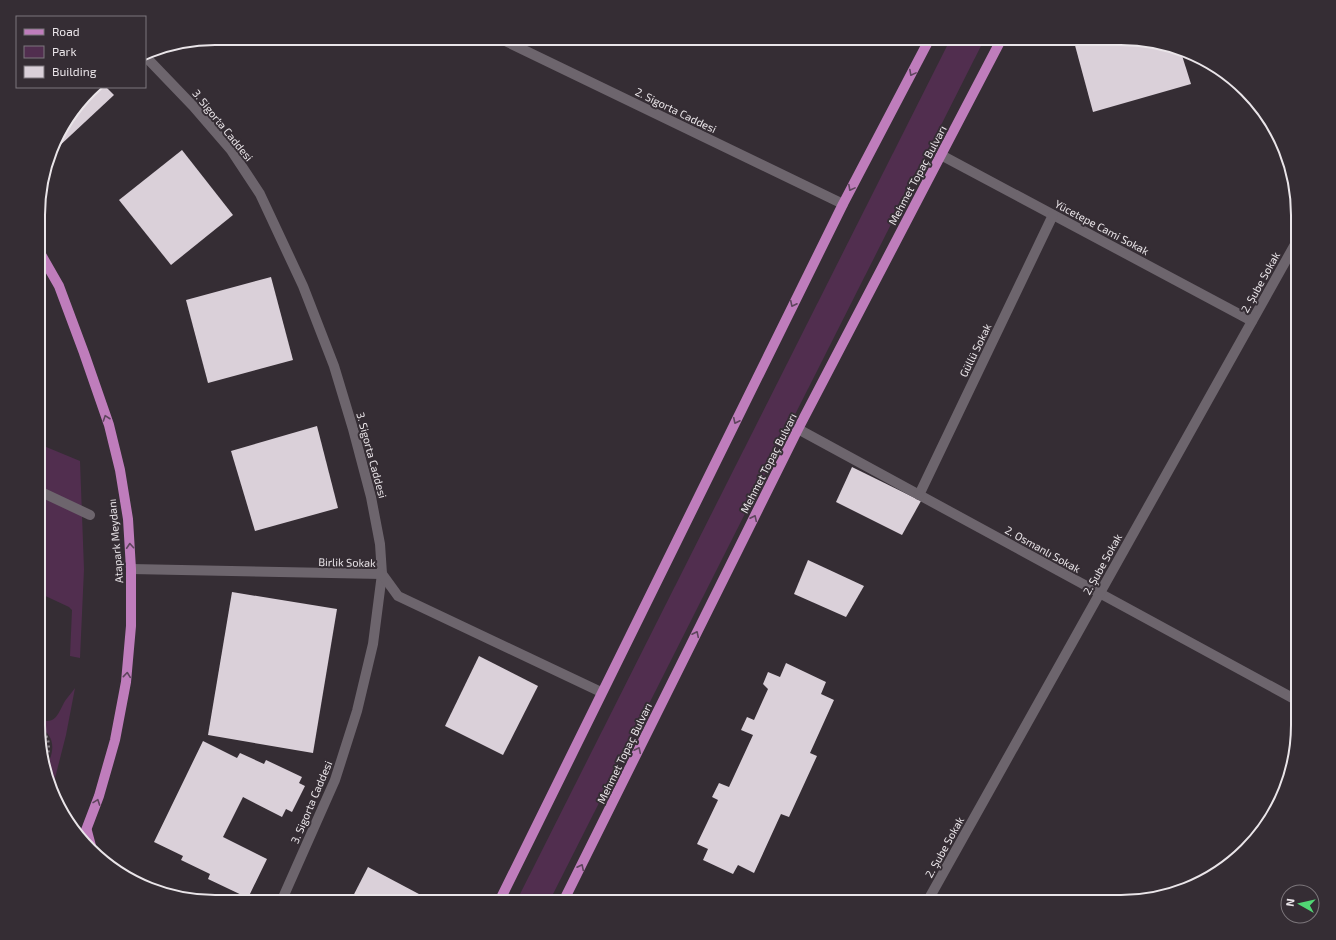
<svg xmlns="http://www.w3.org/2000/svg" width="1336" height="940" font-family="'Exo 2',sans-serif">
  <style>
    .green { fill: #512e4f }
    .building { fill: #dad0d9 }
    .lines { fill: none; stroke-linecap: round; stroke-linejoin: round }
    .path { stroke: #847e83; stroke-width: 2.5; stroke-dasharray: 2 3; stroke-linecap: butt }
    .minor { stroke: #6d656d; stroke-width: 10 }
    .major { stroke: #bf7dbc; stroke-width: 10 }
    .oneway { stroke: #5e455d }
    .labels { text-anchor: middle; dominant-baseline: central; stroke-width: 4; stroke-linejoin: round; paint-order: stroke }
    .street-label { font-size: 11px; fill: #eae5e9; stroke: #352d34 }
    .rim { fill: none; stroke: #eae5e9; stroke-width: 2 }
  </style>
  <rect width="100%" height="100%" fill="#352d34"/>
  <g class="green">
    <polygon points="951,38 985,38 549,902 516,902"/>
    <polygon points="39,444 80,461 84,569 80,658 70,656 72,610 69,607 39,593"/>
    <path d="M75,688L66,735L53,786C51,782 48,776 47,771C47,768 49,763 50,759C55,744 52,735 39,726V719C56,726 58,713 65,701C68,697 72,692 75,688Z"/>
    <path d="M39,733C48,740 45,749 43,758L40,749Z"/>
  </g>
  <g class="building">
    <polygon points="1073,38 1132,38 1178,47 1180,49 1191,84 1093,112"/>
    <polygon points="94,87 106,87 114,95 55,150 53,148 56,137"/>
    <polygon points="182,150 233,215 171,265 119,200"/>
    <polygon points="271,277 293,360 208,383 186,300"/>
    <polygon points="317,426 338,508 255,531 231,451"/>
    <polygon points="852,467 921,501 902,535 836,502"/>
    <polygon points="808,560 864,586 846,617 794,594"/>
    <polygon points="232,592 337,609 313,753 208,735"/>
    <polygon points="479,656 538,686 503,755 445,726"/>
    <polygon points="786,663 826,682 821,694 834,700 810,753 817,756 789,817 781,814 754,873 738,865 733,874 703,860 708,849 697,844 718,800 712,797 719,783 729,787 753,735 741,730 747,717 754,720 768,689 763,684 768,672 780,677"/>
    <polygon points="203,741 237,758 240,753 264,764 266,760 302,777 299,783 305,786 292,812 286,809 282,817 243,797 223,837 267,859 248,898 208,879 210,874 181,860 183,856 154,842"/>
    <polygon points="368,867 434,902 350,902"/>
  </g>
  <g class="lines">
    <path class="path" d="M39,729C53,737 49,753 45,765"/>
    <g class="minor">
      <polyline points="499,38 843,204"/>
      <polyline points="145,56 193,106 231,150 260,194 303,286 334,366 353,429 371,497 380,544 382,574 373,644 357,711 335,780 281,902"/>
      <polyline points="941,155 1252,321"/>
      <polyline points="798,429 1298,701"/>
      <polyline points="39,491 90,515"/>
      <polyline points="919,495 1053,215"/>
      <polyline points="131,569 382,574 398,596 601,692"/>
      <polyline points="1259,835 1277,804"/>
      <polyline points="927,902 1298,239"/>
    </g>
    <g class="major">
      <polyline points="39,251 59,286 84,353 109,425 120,470 128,519 131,569 131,626 126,682 115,740 99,796 83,838"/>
      <polyline points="87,831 91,846"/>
      <polyline points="499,902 843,204 930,38"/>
      <polyline points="563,902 798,429 1002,38"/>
    </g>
  </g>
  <defs><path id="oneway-chevron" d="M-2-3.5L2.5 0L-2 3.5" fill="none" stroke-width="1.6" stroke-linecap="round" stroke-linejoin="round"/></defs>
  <g class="oneway">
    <use href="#oneway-chevron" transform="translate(912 73) rotate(118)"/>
    <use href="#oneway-chevron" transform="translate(851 188) rotate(118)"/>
    <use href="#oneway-chevron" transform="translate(793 304) rotate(116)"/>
    <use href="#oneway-chevron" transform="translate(106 418) rotate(-109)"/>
    <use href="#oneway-chevron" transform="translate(736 421) rotate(116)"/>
    <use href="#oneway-chevron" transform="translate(754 518) rotate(-64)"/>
    <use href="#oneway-chevron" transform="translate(130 546) rotate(-94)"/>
    <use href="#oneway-chevron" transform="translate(696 634) rotate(-64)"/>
    <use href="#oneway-chevron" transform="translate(127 675) rotate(-84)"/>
    <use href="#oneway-chevron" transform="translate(638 750) rotate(-64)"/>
    <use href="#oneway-chevron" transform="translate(97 802) rotate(-70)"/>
    <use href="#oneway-chevron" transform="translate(581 867) rotate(-64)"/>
  </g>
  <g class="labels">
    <g class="street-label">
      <text transform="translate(676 110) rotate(26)">2. Sigorta Caddesi</text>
      <text transform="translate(223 125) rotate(51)">3. Sigorta Caddesi</text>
      <text transform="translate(917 175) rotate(-62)">Mehmet Topaç Bulvarı</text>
      <text transform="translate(1102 227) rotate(28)">Yücetepe Cami Sokak</text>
      <text transform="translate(1260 282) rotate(-61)">2. Şube Sokak</text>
      <text transform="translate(975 350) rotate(-64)">Güllü Sokak</text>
      <text transform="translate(372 455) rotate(75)">3. Sigorta Caddesi</text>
      <text transform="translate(768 463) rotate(-63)">Mehmet Topaç Bulvarı</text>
      <text transform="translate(115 541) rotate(-95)">Atapark Meydanı</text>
      <text transform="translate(1043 549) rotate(29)">2. Osmanlı Sokak</text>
      <text transform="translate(347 562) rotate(1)">Birlik Sokak</text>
      <text transform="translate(1102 564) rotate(-61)">2. Şube Sokak</text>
      <text transform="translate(624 753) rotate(-64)">Mehmet Topaç Bulvarı</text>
      <text transform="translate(311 802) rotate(-67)">3. Sigorta Caddesi</text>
      <text transform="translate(944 847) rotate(-61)">2. Şube Sokak</text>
    </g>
  </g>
  <path d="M0 0H1336V940H0ZM215 45H1121A170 170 0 0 1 1291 215V725A170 170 0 0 1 1121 895H215A170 170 0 0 1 45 725V215A170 170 0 0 1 215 45Z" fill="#352d34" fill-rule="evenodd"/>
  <path class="rim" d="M215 45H1121A170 170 0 0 1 1291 215V725A170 170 0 0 1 1121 895H215A170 170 0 0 1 45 725V215A170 170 0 0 1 215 45Z"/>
  <rect x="16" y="16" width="130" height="72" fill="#352d34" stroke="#7d777c"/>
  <rect x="24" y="29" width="20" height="6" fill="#bf7dbc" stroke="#7d777c"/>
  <text x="52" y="36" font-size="12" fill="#eae5e9">Road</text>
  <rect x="24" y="46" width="20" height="12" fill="#512e4f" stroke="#7d777c"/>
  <text x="52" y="56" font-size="12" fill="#eae5e9">Park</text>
  <rect x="24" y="66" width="20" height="12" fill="#dad0d9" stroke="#7d777c"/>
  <text x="52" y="76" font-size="12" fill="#eae5e9">Building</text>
  <g transform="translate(1300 904) rotate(278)"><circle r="19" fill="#352d34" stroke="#7d777c"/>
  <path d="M0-3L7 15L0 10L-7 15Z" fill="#51d674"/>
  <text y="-6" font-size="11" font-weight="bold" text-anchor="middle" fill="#eae5e9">N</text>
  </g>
</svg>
